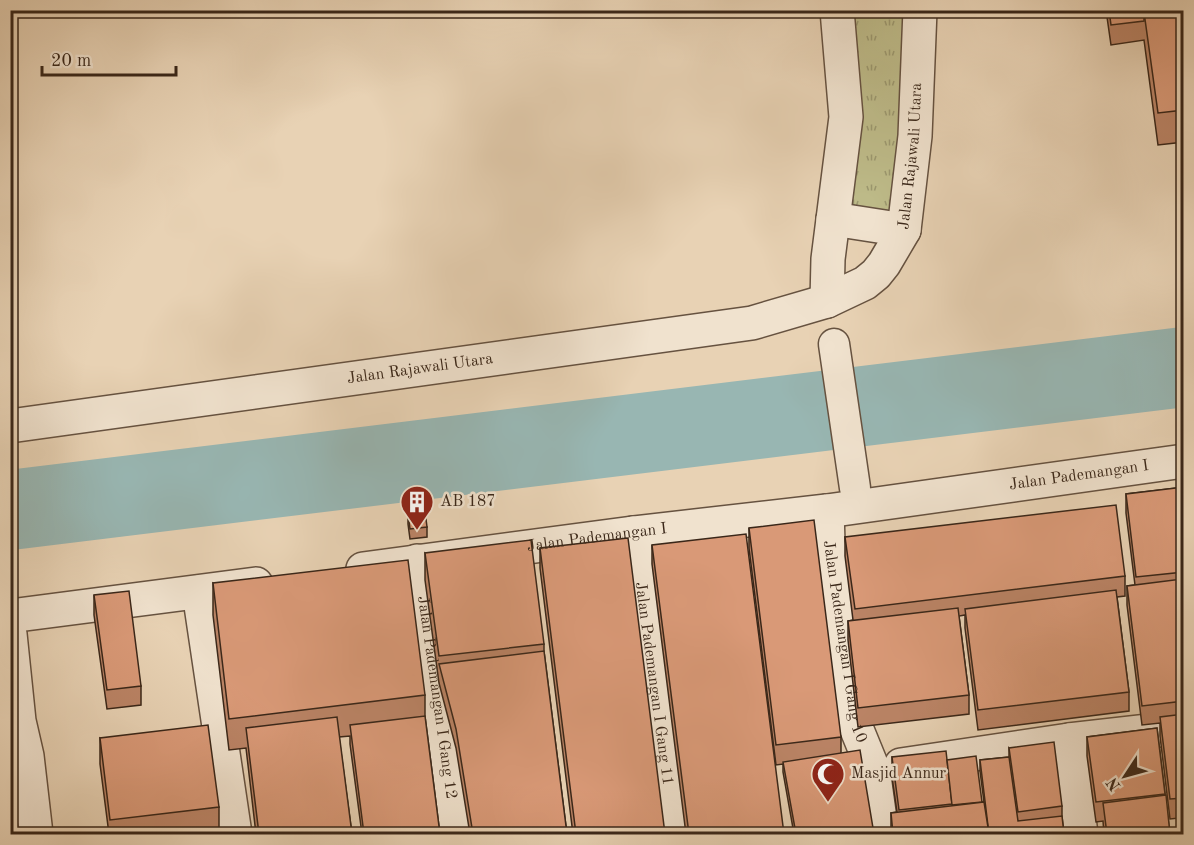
<svg xmlns="http://www.w3.org/2000/svg" width="1194" height="845" font-family="'Old Standard TT',serif">
  <style>
    .grass { fill: url(#grass-tufts); stroke: #7c7050; stroke-width: 1.5 }
    .lines { fill: none; stroke-linecap: round; stroke-linejoin: round }
    .river { stroke: #98b6b2; stroke-width: 80 }
    .pedestrian-casing { stroke: #665240; stroke-width: 33 }
    .minor-casing { stroke: #665240; stroke-width: 36 }
    .tertiary-casing { stroke: #665240; stroke-width: 36 }
    .pedestrian { stroke: #f0e2ce; stroke-width: 30 }
    .minor { stroke: #f0e2ce; stroke-width: 33 }
    .tertiary { stroke: #f0e2ce; stroke-width: 33 }
    .wall { fill: #bb8466; stroke: #3a2719; stroke-width: 1.5 }
    .building { fill: #d99977; stroke: #3a2719; stroke-width: 1.5 }
    .labels { text-anchor: middle; dominant-baseline: central; stroke-width: 5; stroke-linejoin: round; paint-order: stroke }
    .street-label { font-size: 16px; fill: #3a2719; stroke: #f0e2ce }
    .poi-label { font-size: 16px; fill: #3a2719; stroke: #f0e2ce; text-anchor: start }
  </style>
  <defs>
    <pattern id="grass-tufts" width="24" height="20" patternUnits="userSpaceOnUse" patternTransform="scale(1.5)"><rect width="24" height="20" fill="#bdba88"/><path d="M3 7l-1-3M5 7V3M7 7l1-3M15 17l-1-3M17 17v-4M19 17l1-3" fill="none" stroke="#9b976e"/></pattern>
  </defs>
  <rect width="100%" height="100%" fill="#e8d2b4"/>
  <filter id="stains"><feTurbulence type="fractalNoise" baseFrequency=".00333" numOctaves="4"/><feColorMatrix values="0 0 0 0 .2 0 0 0 0 .09 0 0 0 0 .02 0 0 0 .5 -.17"/></filter>
  <radialGradient id="worn" r=".72"><stop offset=".6" stop-color="#630" stop-opacity="0"/><stop offset="1" stop-color="#630" stop-opacity=".3"/></radialGradient>
  <polygon class="grass" points="837,11 933,11 904,230 833,219"/>
  <g class="lines">
    <polyline class="river" points="10,510 1184,367"/>
    <g class="pedestrian-casing">
      <polyline id="pedestrian" points="834,344 855,488"/>
    </g>
    <g class="minor-casing">
      <g id="minor">
        <path id="s1" d="M827,511L828,543L855,725L873,769L882,834"/>
        <path id="s2" d="M633,533L674,834"/>
        <path id="s3" d="M417,561L456,834"/>
        <polyline points="199,592 235,834"/>
        <polyline points="10,634 19,721 27,756 36,834"/>
        <polyline points="1069,740 1081,834"/>
        <polyline points="901,765 1069,740 1184,727"/>
      </g>
    </g>
    <g class="tertiary-casing">
      <g id="tertiary">
        <polyline points="833,219 904,230"/>
        <polyline points="827,301 828,259 846,117 837,10"/>
        <path id="s4" d="M10,426L752,323L827,301L865,283L876,274L884,264L904,230L915,136L920,10"/>
        <path id="s5" d="M363,569L633,533L827,511L1184,461"/>
        <polyline points="10,616 256,584"/>
      </g>
    </g>
    <use href="#pedestrian" class="pedestrian"/>
    <use href="#minor" class="minor"/>
    <use href="#tertiary" class="tertiary"/>
  </g>
  <g class="wall">
    <polygon points="1106,10 1184,10 1184,142 1158,145 1144,40 1111,45"/>
    <polygon points="1184,487 1184,834 1181,834 1179,818 1170,819 1160,736 1160,723 1142,725 1127,605 1127,586 1135,585 1126,513 1126,494"/>
    <polygon points="408,514 427,527 427,537 410,539 408,524"/>
    <polygon points="749,528 841,737 841,753 874,834 794,834 783,772 783,764 776,765 749,548"/>
    <polygon points="845,537 1125,576 1125,596 1117,597 1129,692 1129,711 978,730 965,628 965,615 959,616 969,695 969,714 858,727 848,640 848,621 853,620 845,556"/>
    <polygon points="652,545 784,834 686,834 652,564"/>
    <polygon points="540,548 665,834 573,834 540,568"/>
    <polygon points="425,553 544,644 544,651 567,834 470,834 456,748 439,683 425,580"/>
    <polygon points="213,583 425,695 425,716 440,834 362,834 350,744 350,736 339,737 352,834 256,834 246,748 229,750 213,615"/>
    <polygon points="94,595 141,686 141,705 107,709 94,615"/>
    <polygon points="1157,728 1170,834 1104,834 1103,821 1096,822 1087,756 1087,737"/>
    <polygon points="100,738 219,807 219,834 109,834 100,764"/>
    <polygon points="1009,748 1062,806 1062,816 1064,834 891,834 891,813 897,812 892,777 892,757 947,760 982,802 984,802 980,771 980,760 1009,757"/>
  </g>
  <g class="building">
    <polygon points="1109,10 1156,10 1144,12 1144,21 1111,25"/>
    <polygon points="1156,10 1184,10 1184,110 1158,113 1144,12"/>
    <polygon points="1184,487 1184,572 1136,577 1126,494"/>
    <polygon points="1116,505 1125,576 855,609 845,537"/>
    <polygon points="425,511 427,527 410,529 408,514"/>
    <polygon points="814,520 841,737 776,745 749,528"/>
    <polygon points="746,534 784,834 689,834 652,545"/>
    <polygon points="628,538 665,834 576,834 540,548"/>
    <polygon points="531,540 544,644 439,656 425,553"/>
    <polygon points="408,560 425,695 229,719 213,583"/>
    <polygon points="1182,579 1184,588 1184,701 1142,706 1127,586"/>
    <polygon points="1116,590 1129,692 978,710 965,609"/>
    <polygon points="129,591 141,686 107,690 94,595"/>
    <polygon points="958,608 969,695 858,708 848,621"/>
    <polygon points="544,651 567,834 473,834 456,729 439,664"/>
    <polygon points="1184,714 1184,798 1170,799 1160,717"/>
    <polygon points="425,716 440,834 364,834 350,725"/>
    <polygon points="337,717 352,834 259,834 246,728"/>
    <polygon points="208,725 219,807 110,820 100,738"/>
    <polygon points="1157,728 1165,794 1096,802 1087,737"/>
    <polygon points="1054,742 1062,806 1018,812 1009,748"/>
    <polygon points="860,750 874,834 796,834 783,762"/>
    <polygon points="946,751 952,804 899,810 892,757"/>
    <polygon points="976,756 982,802 952,805 947,760"/>
    <polygon points="1009,757 1018,821 1062,816 1064,834 989,834 980,760"/>
    <polygon points="1166,795 1170,834 1107,834 1103,803"/>
    <polygon points="1179,800 1184,800 1184,834"/>
    <polygon points="984,802 989,834 893,834 891,813"/>
  </g>
  <defs>
    <g id="building-pin" transform="scale(1.725)"><path d="M0 17L-7.5 6A9.5 9.5 0 1 1 7.5 6Z" fill="#8f2418" stroke="#f0e2ce"/><path d="M-4-6H4V6H1V3H-1V6H-4ZM-2.5-4.3h1.7v1.8h-1.7ZM.8-4.3h1.7v1.8H.8ZM-2.5-1h1.7V.8h-1.7ZM.8-1h1.7V.8H.8Z" fill="#fff"/></g>
    <g id="mosque-pin" transform="scale(1.725)"><path d="M0 17L-7.5 6A9.5 9.5 0 1 1 7.5 6Z" fill="#8f2418" stroke="#f0e2ce"/><path d="M3.5-4.9A6 6 0 1 0 3.5 4.9A5 5 0 1 1 3.5-4.9Z" fill="#fff"/></g>
  </defs>
  <g fill-rule="evenodd">
    <use href="#building-pin" x="417" y="502"/>
    <use href="#mosque-pin" x="828" y="774"/>
  </g>
  <g class="labels">
    <g class="street-label">
      <text stroke="none"><textPath href="#s4" startOffset="1010">Jalan Rajawali Utara</textPath></text>
      <text stroke="none"><textPath href="#s4" startOffset="414">Jalan Rajawali Utara</textPath></text>
      <text stroke="none"><textPath href="#s5" startOffset="722">Jalan Pademangan I</textPath></text>
      <text stroke="none"><textPath href="#s5" startOffset="236">Jalan Pademangan I</textPath></text>
      <text stroke="none"><textPath href="#s1" startOffset="132">Jalan Pademangan I Gang 10</textPath></text>
      <text stroke="none"><textPath href="#s2" startOffset="152">Jalan Pademangan I Gang 11</textPath></text>
      <text stroke="none"><textPath href="#s3" startOffset="138">Jalan Pademangan I Gang 12</textPath></text>
    </g>
    <g class="poi-label">
      <text x="440" y="502">AB 187</text>
      <text x="851" y="774">Masjid Annur</text>
    </g>
  </g>
  <rect width="1194" height="845" fill="none" stroke="#e8d2b4" stroke-width="36"/>
  <rect x="12" y="12" width="1170" height="821" fill="none" stroke="#3a2719" stroke-width="3"/>
  <rect x="18" y="18" width="1158" height="809" fill="none" stroke="#3a2719" stroke-width="1.5"/>
  <g transform="translate(1125 776) rotate(234)" stroke="#f0e2ce" stroke-width="4.5" paint-order="stroke">
  <path d="M0-4.5L10 22L0 15L-10 22Z" fill="#3a2719"/>
  <text y="-9" font-size="16" font-weight="bold" text-anchor="middle" fill="#3a2719">N</text>
  </g>
  <path d="M42 66v9h134v-9" fill="none" stroke="#3a2719" stroke-width="3"/>
  <text x="51" y="66" font-size="18" fill="#3a2719" stroke="#f0e2ce" stroke-width="4.5" paint-order="stroke">20 m</text>
  <rect width="100%" height="100%" filter="url(#stains)"/>
  <rect width="100%" height="100%" fill="url(#worn)"/>
</svg>
